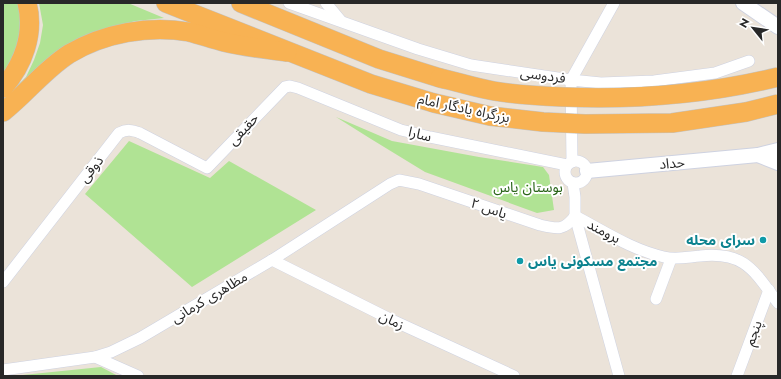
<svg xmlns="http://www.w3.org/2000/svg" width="781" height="379" font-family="Jost,'Noto Sans Arabic',sans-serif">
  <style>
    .green { fill: #b0e394 }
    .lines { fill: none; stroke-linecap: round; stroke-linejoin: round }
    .minor-casing { stroke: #ced2e1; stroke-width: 12 }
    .tertiary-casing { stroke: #ced2e1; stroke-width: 16 }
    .trunk-casing { stroke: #c3c3c3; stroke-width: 20 }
    .minor { stroke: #fff; stroke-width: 11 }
    .tertiary { stroke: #fff; stroke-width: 14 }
    .trunk { stroke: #f8b253; stroke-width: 19 }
    .trunk-bridge-casing { stroke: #c3c3c3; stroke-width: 20; stroke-linecap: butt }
    .trunk-bridge { stroke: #f8b253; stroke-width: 19 }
    .culture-dot { fill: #0f9aa8; stroke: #fff; stroke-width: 1.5 }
    .labels { text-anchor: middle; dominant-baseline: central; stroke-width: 4; stroke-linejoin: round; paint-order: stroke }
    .street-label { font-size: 14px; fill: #282828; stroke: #fff }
    .park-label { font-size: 14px; fill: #296418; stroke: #fff }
    .culture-label { font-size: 14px; font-weight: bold; fill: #0d838f; stroke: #fff; text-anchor: end }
  </style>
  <rect width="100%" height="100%" fill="#ebe3d9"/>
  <g class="green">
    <polygon points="3,3 20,3 24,30 3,79"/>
    <polygon points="39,3 128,3 164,18 136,21 114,26 3,105 3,99 14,89 26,77 34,60 40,43 43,25"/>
    <polygon points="336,117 392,141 479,157 543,167 549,175 554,210 537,213 425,172 371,139"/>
    <polygon points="129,141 210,178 229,161 316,210 192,287 85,194"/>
    <polygon points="101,367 118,376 13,376"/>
  </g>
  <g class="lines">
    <g class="minor-casing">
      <g id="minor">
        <polyline points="289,3 418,49 471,65 571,80 601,83 654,81 715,73 749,61"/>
        <polyline points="326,3 341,21"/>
        <circle cx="576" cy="172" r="11"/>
        <polyline points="572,162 571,80 614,3"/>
        <polyline points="573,183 575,197 575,216 619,376"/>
        <path d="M575,216C604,231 632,250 664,257C676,260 688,257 700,256C745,251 754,271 778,303"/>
        <polyline points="272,260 394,321 514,376"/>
        <path d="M3,282L119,133C127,129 132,130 140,133L207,168L285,87L290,86L298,88L401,130L430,137L567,165"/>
        <polyline points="656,299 671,259"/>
        <polyline points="95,357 138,376"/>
        <path d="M3,370L95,357L111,352L140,338L272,260L390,184L399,180L419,184L540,225C557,229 564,231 575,216"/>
        <polyline points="737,376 769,290"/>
      </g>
    </g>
    <g class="tertiary-casing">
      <g id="tertiary">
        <polyline points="743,3 778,27"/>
        <polyline points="758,155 778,163"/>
        <polyline points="587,171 758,155 778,150"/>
      </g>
    </g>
    <g class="trunk-casing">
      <g id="trunk">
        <polyline points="166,3 371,84 434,103"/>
        <polyline points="241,3 379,59 440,78"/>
        <path d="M3,88C23,65 35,34 27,3"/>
        <path d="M3,112C26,94 44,70 69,54C104,33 149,25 189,32C201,35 212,39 224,42C244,47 266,49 287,52"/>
      </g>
    </g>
    <use href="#minor" class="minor"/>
    <use href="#tertiary" class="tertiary"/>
    <use href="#trunk" class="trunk"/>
    <g class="trunk-bridge-casing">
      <g id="trunk-bridge">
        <path d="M440,78C458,82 476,88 494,91C517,95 540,96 563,97C636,100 708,94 778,77"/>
        <polyline points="434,103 490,116 543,122 585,124 672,123 746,112 778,104"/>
      </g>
    </g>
    <use href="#trunk-bridge" class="trunk-bridge"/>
  </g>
  <g class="culture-dot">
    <circle cx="763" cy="240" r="4"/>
    <circle cx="520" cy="261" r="4"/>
  </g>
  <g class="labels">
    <g class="street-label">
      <text transform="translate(543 75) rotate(8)">فردوسی</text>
      <text transform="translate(464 108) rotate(12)">بزرگراه یادگار امام</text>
      <text transform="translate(243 129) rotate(-47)">حقیقی</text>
      <text transform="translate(420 134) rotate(14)">سارا</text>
      <text transform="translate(672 163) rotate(-5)">حداد</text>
      <text transform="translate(91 169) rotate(-52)">ذوقی</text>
      <text transform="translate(489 208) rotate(19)">یاس ۲</text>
      <text transform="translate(604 231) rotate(28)">برومند</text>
      <text transform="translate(209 297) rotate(-31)">مظاهری کرمانی</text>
      <text transform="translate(392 320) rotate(26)">زمان</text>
      <text transform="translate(753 333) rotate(-70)">پنجم</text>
    </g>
    <g class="park-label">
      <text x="528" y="187">بوستان یاس</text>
    </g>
    <g class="culture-label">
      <text x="755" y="240">سرای محله</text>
      <text x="528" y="261" text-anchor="start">مجتمع مسکونی یاس</text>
    </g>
  </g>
  <rect width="781" height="379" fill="none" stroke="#282828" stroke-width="8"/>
  <g transform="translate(753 28) rotate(300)" stroke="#ffffff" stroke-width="3" paint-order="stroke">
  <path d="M0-3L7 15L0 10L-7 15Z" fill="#282828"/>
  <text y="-6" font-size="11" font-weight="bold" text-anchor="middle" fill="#282828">N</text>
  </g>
</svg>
